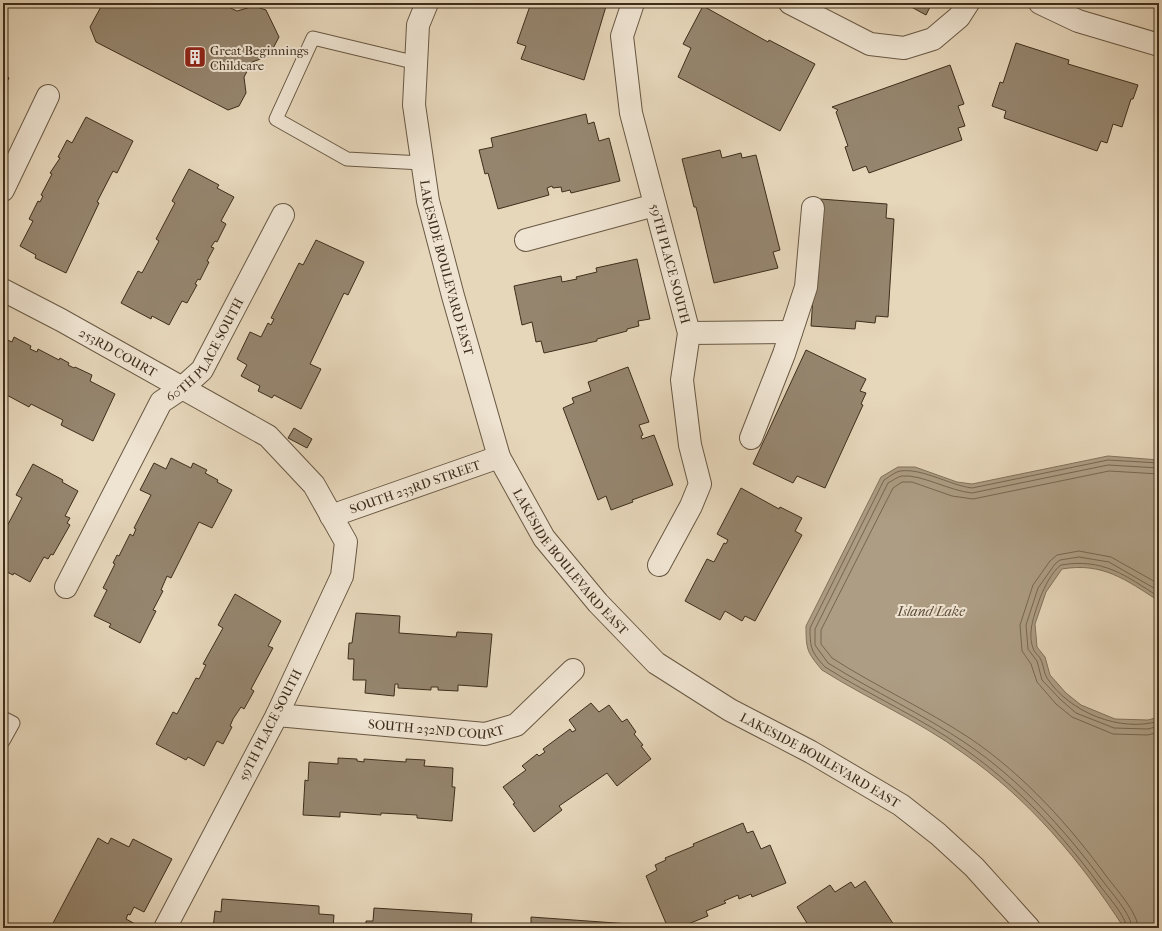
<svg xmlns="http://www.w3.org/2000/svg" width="1162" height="931" font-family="'IM FELL French Canon',serif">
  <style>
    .water { fill: #ad9d84; stroke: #81715a }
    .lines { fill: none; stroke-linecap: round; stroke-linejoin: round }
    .shore { stroke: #766650; stroke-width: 1 }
    .building { fill: #95856e; stroke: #3e2e1b }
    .lane-casing { stroke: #685843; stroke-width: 15 }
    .street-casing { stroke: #685843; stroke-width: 24 }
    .lane { stroke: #efe4d2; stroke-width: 13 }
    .street { stroke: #efe4d2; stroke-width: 22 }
    .labels { text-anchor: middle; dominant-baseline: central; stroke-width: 4; stroke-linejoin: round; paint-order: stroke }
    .poi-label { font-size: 13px; fill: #3e2e1b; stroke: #efe4d2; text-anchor: start }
    .street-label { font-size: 13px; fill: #3e2e1b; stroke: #efe4d2 }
    .water-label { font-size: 14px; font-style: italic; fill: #5a4a35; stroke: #efe4d2 }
  </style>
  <rect width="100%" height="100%" fill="#e6d6ba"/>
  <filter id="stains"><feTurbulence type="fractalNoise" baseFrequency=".005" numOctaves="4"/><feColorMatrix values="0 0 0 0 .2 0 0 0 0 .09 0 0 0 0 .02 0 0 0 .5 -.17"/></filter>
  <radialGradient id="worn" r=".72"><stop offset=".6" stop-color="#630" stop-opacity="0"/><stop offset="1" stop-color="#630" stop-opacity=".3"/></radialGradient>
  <path class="water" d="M1108,456L1159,460V601C1126,580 1103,562 1062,569L1046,592L1035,624L1037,647L1045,657L1050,675L1066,693L1081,705L1115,719L1148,720L1159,717V928H1124C1081,861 1029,799 963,753C919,721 868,699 822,670C807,652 806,650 806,626L881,477L898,467H915L957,482L972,484Z"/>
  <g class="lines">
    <g class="shore">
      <polyline points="1159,584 1111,557 1079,551 1057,555 1050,561 1033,585 1020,625 1022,651 1031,664 1037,682 1056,704 1072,717 1113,734 1148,735 1159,732"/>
      <polyline points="1159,591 1109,562 1079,557 1060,560 1055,564 1038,588 1026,625 1028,649 1037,661 1042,680 1060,699 1076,713 1114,728 1148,729 1159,726"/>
      <path d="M1159,597C1125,575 1103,558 1061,565C1052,571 1044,588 1040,598C1035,613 1027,632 1033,648C1034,652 1038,655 1040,658C1044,664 1043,672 1047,678C1069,712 1120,733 1159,721"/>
      <path d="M1127,928C1126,916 1105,893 1098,883C1060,832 1017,786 966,750C922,718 871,696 825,667C811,652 810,647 810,628L884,480C889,477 895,472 900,471C923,468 949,485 972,488L1108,460L1159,463"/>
      <path d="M1132,928C1132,915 1110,891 1102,880C1064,829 1020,780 967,744C923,714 874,692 828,663L815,645V629L888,483C892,481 897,477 902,476C921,474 950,491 972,493L1108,465L1159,468"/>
      <path d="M1138,928C1138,913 1116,889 1107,877C1069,825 1025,776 971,739C926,709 877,687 832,658L821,644V630L893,488L902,482H912L952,496L973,499L1109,471L1159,474"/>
    </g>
  </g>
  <g class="building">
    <polygon points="103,3 220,3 237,11 254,6 266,10 279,37 269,56 252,62 244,77 246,93 239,106 228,110 96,42 90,27"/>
    <polygon points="531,3 607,3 584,80 521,59 526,46 517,43"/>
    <polygon points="904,3 932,3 926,15"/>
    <polygon points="703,6 768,42 769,40 815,64 780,131 678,77 691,48 683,44"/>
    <polygon points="1016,43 1069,60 1068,64 1138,85 1133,99 1131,99 1122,127 1113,124 1107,143 1101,141 1097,151 1004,118 1006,111 992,106 1000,82 1003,83"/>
    <polygon points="950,65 964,104 958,106 965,126 958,128 962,140 869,173 866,166 853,171 845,147 848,146 836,112 838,110 832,107"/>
    <polygon points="3,74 9,78 3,89"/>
    <polygon points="586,114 588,124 594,122 599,141 609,138 620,181 571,193 570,190 562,192 561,187 553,188 552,186 547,188 549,195 498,209 488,173 485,174 479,150 493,147 491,138"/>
    <polygon points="86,117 133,141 117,173 113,171 97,202 99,203 66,273 35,258 36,255 20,246 33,221 29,219 38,201 40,202 43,196 41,195 52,174 50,173 60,158 58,157 67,140 72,143"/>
    <polygon points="720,150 722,158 741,153 742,158 756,155 780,250 773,252 778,268 714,283 696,207 694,207 682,159"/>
    <polygon points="189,169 219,185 217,188 234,197 221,221 226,224 217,242 215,241 211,247 214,248 207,261 209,262 200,280 198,279 195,284 197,285 187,303 182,301 169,325 152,316 151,319 121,303 138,271 142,273 159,241 156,239 175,203 172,201"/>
    <polygon points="820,199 887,204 886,218 894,219 888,317 876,316 875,323 856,321 855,329 811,326"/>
    <polygon points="316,240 364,262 348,295 344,293 310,364 321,369 301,409 274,395 272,398 258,391 260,386 241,376 247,365 237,359 250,332 261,337 268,323 271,325 274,319 271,318 299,263 303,265"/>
    <polygon points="637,259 650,319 638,321 639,326 627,329 627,331 597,339 597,341 544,353 541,341 536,342 532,322 522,325 514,286 561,276 562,282 577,279 576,277 597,272 596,268"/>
    <polygon points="14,337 31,346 30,349 37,352 38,349 59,360 60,358 69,363 68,365 74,368 75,367 92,375 90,381 115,394 93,441 61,425 63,420 31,404 29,407 3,393 3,338 12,342"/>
    <polygon points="806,350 866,379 860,391 866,393 861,404 863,405 825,488 797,476 793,483 753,464"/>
    <polygon points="628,367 649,422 639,425 643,435 641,436 642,439 654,435 673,485 632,500 633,502 611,510 606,496 598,500 563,408 574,403 572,398 591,391 588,382"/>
    <polygon points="294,428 312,439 307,448 288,438"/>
    <polygon points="171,458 191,468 193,463 207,470 205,473 218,480 217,482 232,490 212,528 199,522 171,578 167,576 161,590 163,591 153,610 156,611 140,643 109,627 111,624 94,616 107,590 103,588 115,564 113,563 117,555 119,556 130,534 133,536 136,529 134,528 151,495 140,490 154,463 166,469"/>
    <polygon points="33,464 63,480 62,482 78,491 65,516 70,518 67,523 70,525 53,555 51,554 48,559 44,557 30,582 14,573 13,575 3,570 3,529 5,530 22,498 16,495"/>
    <polygon points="741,488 779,509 780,507 802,518 795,531 802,535 755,621 745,616 742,621 725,611 720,620 685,601 707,559 714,562 724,543 726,544 728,540 717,534"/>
    <polygon points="235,594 281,621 268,646 273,648 251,689 254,691 244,709 241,707 233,719 230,726 232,727 223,744 217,741 204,766 188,757 186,760 156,744 173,712 177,714 196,678 199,679 206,665 203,664 223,628 218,625"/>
    <polygon points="356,613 400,616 399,633 456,637 457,632 492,634 487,687 458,685 458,691 438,690 438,687 431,687 431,690 398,688 398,684 395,684 394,696 365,693 366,680 353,680 354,659 348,659 349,643 352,643"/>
    <polygon points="591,703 599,712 609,705 622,722 627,719 636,732 634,734 643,745 641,746 651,759 617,786 607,773 559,806 562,810 534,832 513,804 515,803 503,787 526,770 522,766 537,754 539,756 545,752 543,749 570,729 572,732 576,730 569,720"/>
    <polygon points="338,758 357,759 357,761 364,762 364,759 406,762 406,759 425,760 424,766 453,768 452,787 455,787 452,821 417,818 417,815 381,813 381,815 340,812 340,817 303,815 305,780 308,781 309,762 338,764"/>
    <polygon points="743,823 747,833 753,831 761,849 770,845 786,883 752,897 751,894 739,899 738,895 724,901 726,903 706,911 708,916 678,928 668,928 646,876 657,870 655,865 666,860 665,858 694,846 693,844"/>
    <polygon points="98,838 108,844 111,838 129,847 133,839 172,859 144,912 134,907 130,915 128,914 126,919 137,925 136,928 58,928 52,925"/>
    <polygon points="865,881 896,928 810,928 797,907 830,885 835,892 851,882 855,888"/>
    <polygon points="222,899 319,906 319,914 334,915 333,928 213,928 215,911 221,912"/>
    <polygon points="374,908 472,914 471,923 487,924 486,928 366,928 366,921 373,921"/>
    <polygon points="531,917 630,924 629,928 516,928 516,924 531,925"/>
  </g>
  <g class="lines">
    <g class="lane-casing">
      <g id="lane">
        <polyline points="417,63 313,38 276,119 347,159 422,163"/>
        <polyline points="3,718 13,723 3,741"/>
      </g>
    </g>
    <g class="street-casing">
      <g id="street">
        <path id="s1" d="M427,3L418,25L414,105L428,201L453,296L499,457L544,538L598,603L656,663L730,710L811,752L901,805L938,834L974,867L1029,928"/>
        <path id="s2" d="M633,3L622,36L631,113L689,333L682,380L690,445L700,484L691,506L659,565"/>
        <polyline points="790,3 870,44 904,48 933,39 959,17 968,3"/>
        <polyline points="1040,3 1078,21 1159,45"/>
        <polyline points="3,190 48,96"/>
        <polyline points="526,240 655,205"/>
        <path id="s3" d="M3,290L61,320L268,436L314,485L346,542L342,576L277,715L165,928"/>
        <polyline points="689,333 791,332"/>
        <polyline points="751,438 784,354 806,287 813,208"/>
        <path id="s4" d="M331,516L499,457"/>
        <path id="s5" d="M66,587L161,402L182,388L202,370L283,215"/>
        <path id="s6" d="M277,715L485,734L516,725L573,670"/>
      </g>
    </g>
    <use href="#lane" class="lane"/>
    <use href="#street" class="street"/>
  </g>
  <defs>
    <g id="building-square" transform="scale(1.15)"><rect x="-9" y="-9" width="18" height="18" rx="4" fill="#8f2418" stroke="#efe4d2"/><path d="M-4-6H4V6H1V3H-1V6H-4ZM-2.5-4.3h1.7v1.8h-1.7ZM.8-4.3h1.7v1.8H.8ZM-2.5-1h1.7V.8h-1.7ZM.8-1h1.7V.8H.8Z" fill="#fff"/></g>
  </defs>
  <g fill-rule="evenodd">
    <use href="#building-square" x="195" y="57"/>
  </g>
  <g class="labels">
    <g class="poi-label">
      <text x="210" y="50">Great Beginnings<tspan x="210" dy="15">Childcare</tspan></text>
    </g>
    <g class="street-label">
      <text stroke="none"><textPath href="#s2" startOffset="268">59TH PLACE SOUTH</textPath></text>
      <text stroke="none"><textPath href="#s1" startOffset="270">LAKESIDE BOULEVARD EAST</textPath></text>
      <text stroke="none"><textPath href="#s5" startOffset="278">60TH PLACE SOUTH</textPath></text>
      <text stroke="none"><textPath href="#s3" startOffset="131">253RD COURT</textPath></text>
      <text stroke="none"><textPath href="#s4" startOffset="89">SOUTH 233RD STREET</textPath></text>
      <text stroke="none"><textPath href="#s1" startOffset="594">LAKESIDE BOULEVARD EAST</textPath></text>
      <text transform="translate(270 725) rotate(-63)">59TH PLACE SOUTH</text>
      <text stroke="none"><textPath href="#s6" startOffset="160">SOUTH 232ND COURT</textPath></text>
      <text stroke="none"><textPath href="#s1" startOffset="918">LAKESIDE BOULEVARD EAST</textPath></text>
    </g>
    <g class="water-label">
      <text x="931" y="611">Island Lake</text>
    </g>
  </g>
  <rect width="1162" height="931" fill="none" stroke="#e6d6ba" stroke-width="16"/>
  <rect x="4" y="4" width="1154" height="923" fill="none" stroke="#3e2e1b" stroke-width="2"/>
  <rect x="8" y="8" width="1146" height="915" fill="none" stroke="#3e2e1b"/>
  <rect width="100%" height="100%" filter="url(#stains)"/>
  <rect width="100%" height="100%" fill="url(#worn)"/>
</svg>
